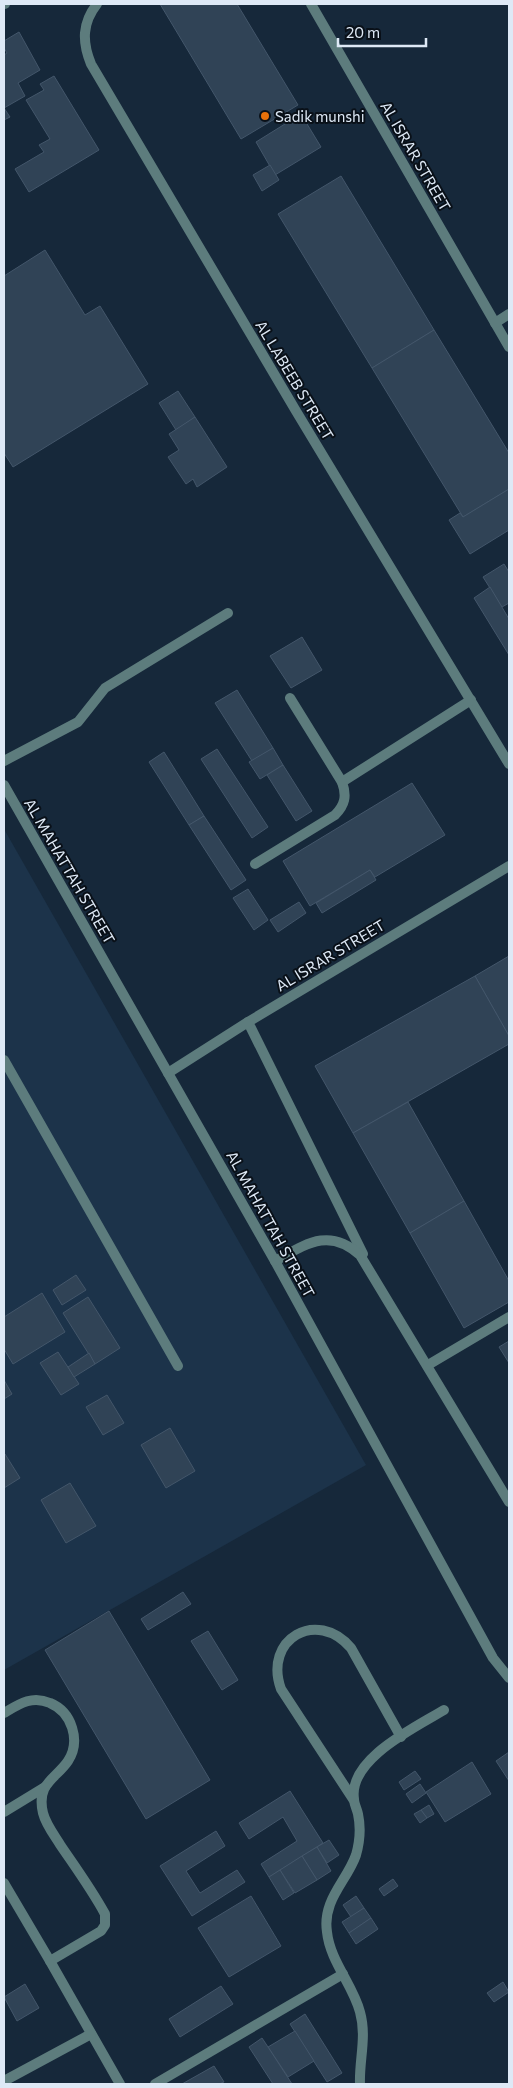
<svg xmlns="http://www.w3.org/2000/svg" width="513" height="2088" font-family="Commissioner,sans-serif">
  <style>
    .built { fill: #1c334a }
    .building { fill: #304356; stroke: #43566a }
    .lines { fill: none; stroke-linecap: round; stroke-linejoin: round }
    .lane { stroke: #5d7c7d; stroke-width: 10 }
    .food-dot { fill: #e8710a; stroke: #091018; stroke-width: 2 }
    .labels { text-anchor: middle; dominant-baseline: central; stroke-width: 4; stroke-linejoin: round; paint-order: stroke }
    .poi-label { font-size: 15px; fill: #dee9f6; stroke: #091018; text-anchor: start }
    .street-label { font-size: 15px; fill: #dee9f6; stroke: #091018 }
  </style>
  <rect width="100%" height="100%" fill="#16283a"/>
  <polygon class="built" points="4,829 366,1465 4,1670"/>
  <g class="building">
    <polygon points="160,4 237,4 298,105 241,139"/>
    <polygon points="19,32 40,70 18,83 25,96 4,108 10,117 4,120 4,55 7,53 4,48 4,41"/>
    <polygon points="54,76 99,150 29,192 15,169 44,152 39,145 50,139 26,100 44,90 40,84"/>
    <polygon points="301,114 321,147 275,175 256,142"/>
    <polygon points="270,165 279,180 262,191 253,175"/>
    <polygon points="341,176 434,330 372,368 278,214"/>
    <polygon points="45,250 85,315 100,306 148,384 13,467 4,453 4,276"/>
    <polygon points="434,330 509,453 509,489 463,517 372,368"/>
    <polygon points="178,391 195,417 176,430 159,403"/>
    <polygon points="195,417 227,467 197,487 193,479 186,484 168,457 179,450 169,434"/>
    <polygon points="509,489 509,530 470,554 449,520 460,513 463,517"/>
    <polygon points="504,564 509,572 509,603 502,607 483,577"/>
    <polygon points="490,587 509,619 509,655 474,598"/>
    <polygon points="302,637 322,670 291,688 270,656"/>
    <polygon points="237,690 273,748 252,761 215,703"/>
    <polygon points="273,748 283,765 260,779 249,762"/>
    <polygon points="217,749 268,827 252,838 201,759"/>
    <polygon points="164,752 204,816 189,825 149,762"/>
    <polygon points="283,765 312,811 296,821 267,775"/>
    <polygon points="412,783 445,835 375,877 370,870 310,906 283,861"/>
    <polygon points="204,816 246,880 231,890 189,825"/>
    <polygon points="370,870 376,880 322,913 316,903"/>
    <polygon points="248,889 268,920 254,930 233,898"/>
    <polygon points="299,902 306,913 278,932 270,920"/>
    <polygon points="509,956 509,1036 475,976"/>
    <polygon points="475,976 509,1036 509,1044 353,1133 315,1066"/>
    <polygon points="408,1102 464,1201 410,1233 353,1133"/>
    <polygon points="464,1201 509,1281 509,1302 464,1328 410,1233"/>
    <polygon points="76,1275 86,1290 62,1305 53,1290"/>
    <polygon points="42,1293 65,1332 13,1364 4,1349 4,1317"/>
    <polygon points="88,1297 120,1348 95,1364 63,1313"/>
    <polygon points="509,1341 509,1363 499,1347"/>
    <polygon points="58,1352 79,1384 61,1395 40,1363"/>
    <polygon points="89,1353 95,1364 74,1377 68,1367"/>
    <polygon points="4,1380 12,1394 4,1399"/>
    <polygon points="107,1395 124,1423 103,1435 86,1407"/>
    <polygon points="170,1428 195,1471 166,1488 141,1445"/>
    <polygon points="5,1454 20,1478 4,1488 4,1455"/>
    <polygon points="70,1483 96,1526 66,1543 41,1500"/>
    <polygon points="183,1592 191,1604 148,1630 141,1619"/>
    <polygon points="109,1611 210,1780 146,1819 45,1650"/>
    <polygon points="208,1631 238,1680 222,1690 191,1641"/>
    <polygon points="509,1752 509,1781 496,1761"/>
    <polygon points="472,1762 491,1794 445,1822 426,1792"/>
    <polygon points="415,1771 421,1779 404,1790 399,1782"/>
    <polygon points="420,1784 426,1793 412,1803 406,1794"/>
    <polygon points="290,1791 323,1843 269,1877 261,1864 297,1841 283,1817 249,1839 239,1823"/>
    <polygon points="429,1805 434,1814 427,1818 421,1810"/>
    <polygon points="421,1810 427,1818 420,1823 414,1814"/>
    <polygon points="216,1831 225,1846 186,1871 200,1893 237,1870 245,1882 192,1916 160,1866"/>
    <polygon points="329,1840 339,1855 327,1863 317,1847"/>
    <polygon points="317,1847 331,1871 317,1880 302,1856"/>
    <polygon points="302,1856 317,1880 295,1893 280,1870"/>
    <polygon points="280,1870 294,1893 283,1900 269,1877"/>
    <polygon points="393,1879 398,1886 384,1896 379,1889"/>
    <polygon points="251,1896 281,1946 229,1977 198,1928"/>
    <polygon points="356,1896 364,1908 351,1917 343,1905"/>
    <polygon points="364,1908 371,1918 349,1933 342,1922"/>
    <polygon points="371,1918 378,1929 356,1944 349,1933"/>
    <polygon points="503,1982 509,1992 494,2002 487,1993"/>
    <polygon points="25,1984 39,2008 17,2021 4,1997"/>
    <polygon points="221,1986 233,2004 180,2037 169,2019"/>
    <polygon points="305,2014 342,2073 327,2082 290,2024"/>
    <polygon points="295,2031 314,2061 288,2077 268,2047"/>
    <polygon points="262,2038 268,2047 292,2084 273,2084 249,2047"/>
    <polygon points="214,2066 224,2082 219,2084 182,2084"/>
  </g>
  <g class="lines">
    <g class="lane">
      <polyline points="4,4 5,4"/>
      <path d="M97,4C82,23 82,42 91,64L296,411L509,764"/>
      <polyline points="311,4 509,347"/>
      <polyline points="495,323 509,314"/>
      <polyline points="4,761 78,722 105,688 228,613"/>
      <polyline points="342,782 471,700"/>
      <polyline points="4,785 275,1261 493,1658 509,1678"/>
      <path d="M255,864L335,815C345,805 347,796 342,782L290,698"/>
      <polyline points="248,1022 363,1254"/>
      <polyline points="4,1060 178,1366"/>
      <polyline points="168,1073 248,1022 509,866"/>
      <path d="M275,1261C306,1244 329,1227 360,1255L509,1502"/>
      <polyline points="428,1365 509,1317"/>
      <path d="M4,1713C19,1704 32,1695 50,1703C72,1712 81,1741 68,1761C56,1779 36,1783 43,1813C46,1825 55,1836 61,1846C76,1868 92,1890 105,1914V1925L101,1931L50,1961L4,1883"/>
      <path d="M353,1799L281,1689C263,1639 317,1608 351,1648L401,1737"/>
      <polyline points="4,1812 45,1787"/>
      <polyline points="50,1961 120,2084"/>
      <polyline points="4,2081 91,2034"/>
      <polyline points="155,2084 343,1974"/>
      <path d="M360,2084C359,2060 367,2037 360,2012C353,1985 330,1961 327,1932C322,1900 347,1881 356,1855C360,1841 361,1828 358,1814C357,1809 354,1804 354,1799C348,1759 416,1727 444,1710"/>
    </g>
  </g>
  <circle class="food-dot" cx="265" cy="116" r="5"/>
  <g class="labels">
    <g class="poi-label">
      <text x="275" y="116">Sadik munshi</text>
    </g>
    <g class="street-label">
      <text transform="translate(416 156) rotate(60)">AL ISRAR STREET</text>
      <text transform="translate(295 380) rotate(59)">AL LABEEB STREET</text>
      <text transform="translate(70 871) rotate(60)">AL MAHATTAH STREET</text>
      <text transform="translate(330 955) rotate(-31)">AL ISRAR STREET</text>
      <text transform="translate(271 1224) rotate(61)">AL MAHATTAH STREET</text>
    </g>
  </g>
  <rect width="513" height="2088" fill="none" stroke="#dee9f6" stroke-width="10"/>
  <path d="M338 38v8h88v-8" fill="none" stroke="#dee9f6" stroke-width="2.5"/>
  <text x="346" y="38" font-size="15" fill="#dee9f6" stroke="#091018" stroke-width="4" paint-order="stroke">20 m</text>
</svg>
